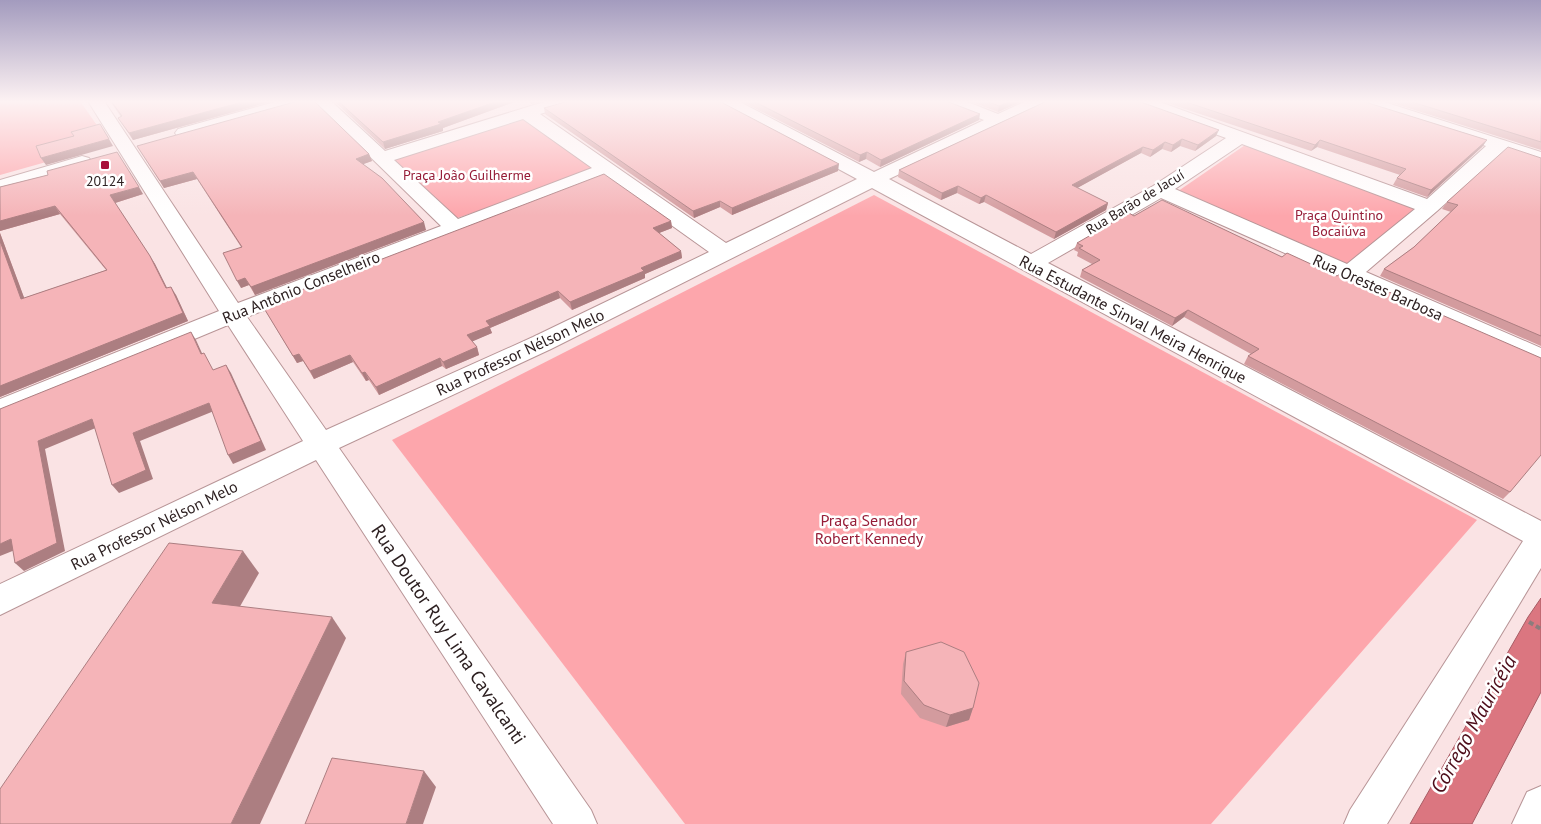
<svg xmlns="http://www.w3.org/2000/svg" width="1541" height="824" font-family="'PT Sans',sans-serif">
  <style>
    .green { fill: #fda6ac }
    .water { fill: #db7680; stroke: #a75c64 }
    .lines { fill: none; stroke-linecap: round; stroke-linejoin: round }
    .minor-casing { stroke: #b89597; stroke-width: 2 }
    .path { stroke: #8d7c7d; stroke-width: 4; stroke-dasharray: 5 3; stroke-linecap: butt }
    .minor { fill: #fff; fill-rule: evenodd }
    .wall { fill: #d39b9e }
    .shaded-wall { fill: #ac7e81 }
    .building { fill: #f5b4b8; stroke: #ac7e81 }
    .poi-dot { fill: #a8113a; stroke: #fff; stroke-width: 2 }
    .labels { text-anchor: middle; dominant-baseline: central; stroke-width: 5; stroke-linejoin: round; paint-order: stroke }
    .far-park-label { font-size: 14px; fill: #961d38; stroke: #fff }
    .far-poi-label { font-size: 14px; fill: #2d2021; stroke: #fff }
    .far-street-label { font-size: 14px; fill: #2d2021; stroke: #fff }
    .street-label { font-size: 16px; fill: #2d2021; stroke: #fff }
    .park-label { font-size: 16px; fill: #961d38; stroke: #fff }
    .near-street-label { font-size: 19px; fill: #2d2021; stroke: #fff }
    .near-water-label { font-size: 21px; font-style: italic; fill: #4d0d1a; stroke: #fff }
  </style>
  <rect width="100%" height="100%" fill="#fae3e4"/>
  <g class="green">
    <polygon points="0,101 80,101 110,144 0,175"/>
    <polygon points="523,116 597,171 454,219 391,160"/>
    <polygon points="1248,143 1424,209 1350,275 1171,196"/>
    <polygon points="874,195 1477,520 1211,824 685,824 392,440"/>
  </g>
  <polygon class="water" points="1541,598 1541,692 1472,824 1410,824 1528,617"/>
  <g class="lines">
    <g class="minor-casing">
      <g id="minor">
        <path d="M88,101H104L238,303L441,226L313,101H331L385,151L547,101H572L570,105L540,114L726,243L857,179L720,105L718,101H738L874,172L984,120L945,105L943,101H965L998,114L1026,101H1047L1045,105L889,179L1031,254L1153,186L1226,138L1136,105L1134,101H1157L1427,199L1486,146L1359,105L1357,101H1381L1541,152V164L1503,152L1437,211L1366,272L1541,348V367L1161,198L1048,263L1541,521V568L1387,824H1344L1350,810L1523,541L872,188L551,349L339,448L591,810L597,824H553L316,460L0,615V584L303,441L228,325L0,420V399L219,311ZM523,119L592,168L458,219L394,160ZM1242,144L1415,209L1347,264L1175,189ZM604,177L709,252L533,337L326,430L247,317Z"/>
        <polygon points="278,101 304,101 301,105 184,139 178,137 175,133 178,129"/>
        <polygon points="82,156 89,158 92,162 89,166 0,192 0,180"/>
        <polygon points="1541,786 1541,824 1512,824 1527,792"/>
      </g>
    </g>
    <polyline class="path" points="1529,622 1541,629"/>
    <use href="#minor" class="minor"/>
  </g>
  <g class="wall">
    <polygon points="110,101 273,101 133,140 118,118 121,117"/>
    <polygon points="334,101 517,101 443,128 443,131 385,149 335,102"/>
    <polygon points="741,101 946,101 979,120 880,167 866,159 859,162"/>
    <polygon points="969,101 1023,101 998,112"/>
    <polygon points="1047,101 1216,136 1195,151 1180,146 1171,152 1162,149 1150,157 1141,153 1077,188 1108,203 1106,210 1054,239 984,202 979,204 957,193 941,200 898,177 899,170"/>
    <polygon points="1161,101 1362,101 1487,140 1482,147 1427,197 1393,185 1397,178 1400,175 1317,147 1311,151"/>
    <polygon points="1386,101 1541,101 1541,150"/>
    <polygon points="544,108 838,171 732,215 720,207 694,218 545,114"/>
    <polygon points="137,146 369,154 372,161 363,164 426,230 255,295 249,285 241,288 241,247 197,179 164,188"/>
    <polygon points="1541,158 1541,346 1380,276 1384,269 1414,247 1451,212 1442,209 1447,202"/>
    <polygon points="48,175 143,194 115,203 155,264 167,288 176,295 188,321 0,397 0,233 24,298 106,270 60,214 0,231 0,187"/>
    <polygon points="1134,216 1282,257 1337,276 1363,284 1510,492 1503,499 1244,364 1248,356 1251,354 1184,317 1172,326 1080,277 1082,270 1092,264 1077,256 1078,252 1074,250 1077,243"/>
    <polygon points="671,221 672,228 659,233 681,251 682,258 645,274 645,278 572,310 560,298 490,328 492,333 472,341 477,347 479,355 446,369 442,366 379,395 369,380 366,381 353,362 314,379 303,361 297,363 262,305"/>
    <polygon points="906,652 973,708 969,720 946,727 920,718 901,694 903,664"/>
  </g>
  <g class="shaded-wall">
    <polygon points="246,101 273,101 133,140 129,133"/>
    <polygon points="498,101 517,101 443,128 443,131 385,149 383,142"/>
    <polygon points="530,101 542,101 531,104"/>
    <polygon points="1010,101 1023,101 998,112 999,106"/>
    <polygon points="980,114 979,120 880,167 881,160"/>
    <polygon points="1219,130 1216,136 1195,151 1198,145"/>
    <polygon points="109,139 113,146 46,165 41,158"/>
    <polygon points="1182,139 1180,146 1171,152 1173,145"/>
    <polygon points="1320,140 1317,147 1311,151 1315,145"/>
    <polygon points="1487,140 1482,147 1427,197 1431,190"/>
    <polygon points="1165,142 1162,149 1150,157 1153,150"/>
    <polygon points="1143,147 1141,153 1070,192 1072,185"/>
    <polygon points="867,152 866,159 859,162 860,155"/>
    <polygon points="369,154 372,161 358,166 356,159"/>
    <polygon points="839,164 838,171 732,215 732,208"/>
    <polygon points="193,172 197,179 164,188 160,181"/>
    <polygon points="958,186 957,193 941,200 942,193"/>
    <polygon points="139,187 143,194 115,203 110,195"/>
    <polygon points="986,195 984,202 979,204 981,198"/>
    <polygon points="720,201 720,207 694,218 693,211"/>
    <polygon points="1108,203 1106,210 1054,239 1056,232"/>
    <polygon points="55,206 60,214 0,231 0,221"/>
    <polygon points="671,221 672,228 654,235 653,228"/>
    <polygon points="424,222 426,230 255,295 251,287"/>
    <polygon points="0,233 28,308 21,299 0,241"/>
    <polygon points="681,251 682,258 645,274 645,278 572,310 570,302 641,268"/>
    <polygon points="150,256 155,264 171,296 166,288"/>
    <polygon points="245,278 249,285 241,288 237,281"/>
    <polygon points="171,287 176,295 188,321 0,397 0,386"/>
    <polygon points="558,291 560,298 490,328 492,333 469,343 467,335 486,321"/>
    <polygon points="1188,310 1184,317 1172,326 1175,318"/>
    <polygon points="191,332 196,340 206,362 201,354"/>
    <polygon points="477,347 479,355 446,369 443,362"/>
    <polygon points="299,354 303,361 297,363 293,356"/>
    <polygon points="350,355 353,362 314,379 310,371"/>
    <polygon points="440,358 442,366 379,395 376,387"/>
    <polygon points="226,365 231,373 266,450 233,464 228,455"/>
    <polygon points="365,372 369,380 366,381 362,373"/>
    <polygon points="209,403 214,411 140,441 153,479 119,493 112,485 133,433"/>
    <polygon points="92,419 98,427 45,449 65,551 24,571 15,563 38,441"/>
    <polygon points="11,539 20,548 0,556 0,544"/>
    <polygon points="243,551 259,573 230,624 212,603"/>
    <polygon points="332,617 346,638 260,824 231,824"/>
    <polygon points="973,708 969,720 946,727 950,715"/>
    <polygon points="424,771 436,787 423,824 406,824"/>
  </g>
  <g class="building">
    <polygon points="111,101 246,101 129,133 118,118 122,116"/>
    <polygon points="298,101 314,101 369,154 356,159 382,178 424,222 251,287 245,278 237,281 223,253 242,247 193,172 160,181 137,146"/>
    <polygon points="338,101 498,101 438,122 441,124 383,142"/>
    <polygon points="569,101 719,101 839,164 732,208 720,201 693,211 544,108"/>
    <polygon points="753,101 946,101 980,114 881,160 867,152 860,155"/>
    <polygon points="986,101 1010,101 999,106"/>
    <polygon points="1047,101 1138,101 1219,130 1198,145 1182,139 1173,145 1165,142 1153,150 1143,147 1072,185 1108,203 1056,232 986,195 981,198 958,186 942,193 899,170"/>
    <polygon points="1183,101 1362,101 1487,140 1431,190 1397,178 1406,169 1320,140 1315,145"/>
    <polygon points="1409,101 1541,101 1541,142"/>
    <polygon points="100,124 109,139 41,158 36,146 74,136 71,132"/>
    <polygon points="1508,147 1541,158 1541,336 1384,269 1414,247 1458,205 1447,202"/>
    <polygon points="117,152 139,187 110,195 150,256 166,288 171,287 183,313 0,386 0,241 21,299 107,270 55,206 0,221 0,187 48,175 47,171"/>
    <polygon points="604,174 671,221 653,228 681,251 641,268 644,271 570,302 558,291 486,321 490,326 467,335 477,347 443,362 440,358 376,387 365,372 362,373 350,355 310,371 299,354 293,356 262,305"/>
    <polygon points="1162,200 1282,257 1287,253 1337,276 1340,274 1363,284 1366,282 1541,358 1541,455 1510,492 1248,356 1259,349 1188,310 1175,318 1082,270 1100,260 1079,248 1083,246 1077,243 1129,213 1134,216"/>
    <polygon points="191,332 201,354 204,353 213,370 226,365 261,441 228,455 209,403 133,433 146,470 112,485 92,419 38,441 57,543 15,563 11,539 0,544 0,409"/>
    <polygon points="169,543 243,551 212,603 332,617 231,824 0,824 0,789"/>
    <polygon points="941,642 964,652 979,683 973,708 950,715 924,705 904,681 906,652"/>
    <polygon points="332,758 424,771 406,824 305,824"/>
  </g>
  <linearGradient id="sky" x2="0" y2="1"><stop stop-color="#a39bbe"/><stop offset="0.47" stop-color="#fdf2f3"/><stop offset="1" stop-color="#fdf2f3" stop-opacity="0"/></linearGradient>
  <rect width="1541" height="216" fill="url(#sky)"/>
  <rect class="poi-dot" x="100" y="160" width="10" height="10" rx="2.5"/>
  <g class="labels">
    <g class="far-park-label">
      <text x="467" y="175">Praça João Guilherme</text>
      <text x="1339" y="215">Praça Quintino<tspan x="1339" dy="16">Bocaiúva</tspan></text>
    </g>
    <g class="far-poi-label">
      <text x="105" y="181">20124</text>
    </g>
    <g class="far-street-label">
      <text transform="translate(1135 202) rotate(-31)">Rua Barão de Jacuí</text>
    </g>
    <g class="street-label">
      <text transform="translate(301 287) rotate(-22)">Rua Antônio Conselheiro</text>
      <text transform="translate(1378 287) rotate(24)">Rua Orestes Barbosa</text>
      <text transform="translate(1133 319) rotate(28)">Rua Estudante Sinval Meira Henrique</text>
      <text transform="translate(520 352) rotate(-25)">Rua Professor Nélson Melo</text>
      <text transform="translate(154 525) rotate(-26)">Rua Professor Nélson Melo</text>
    </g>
    <g class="park-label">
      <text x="869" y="520">Praça Senador<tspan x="869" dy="18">Robert Kennedy</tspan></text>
    </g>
    <g class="near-street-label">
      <text transform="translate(449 634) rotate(56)">Rua Doutor Ruy Lima Cavalcanti</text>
    </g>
    <g class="near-water-label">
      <text transform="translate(1473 724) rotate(-61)">Córrego Mauricéia</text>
    </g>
  </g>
</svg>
